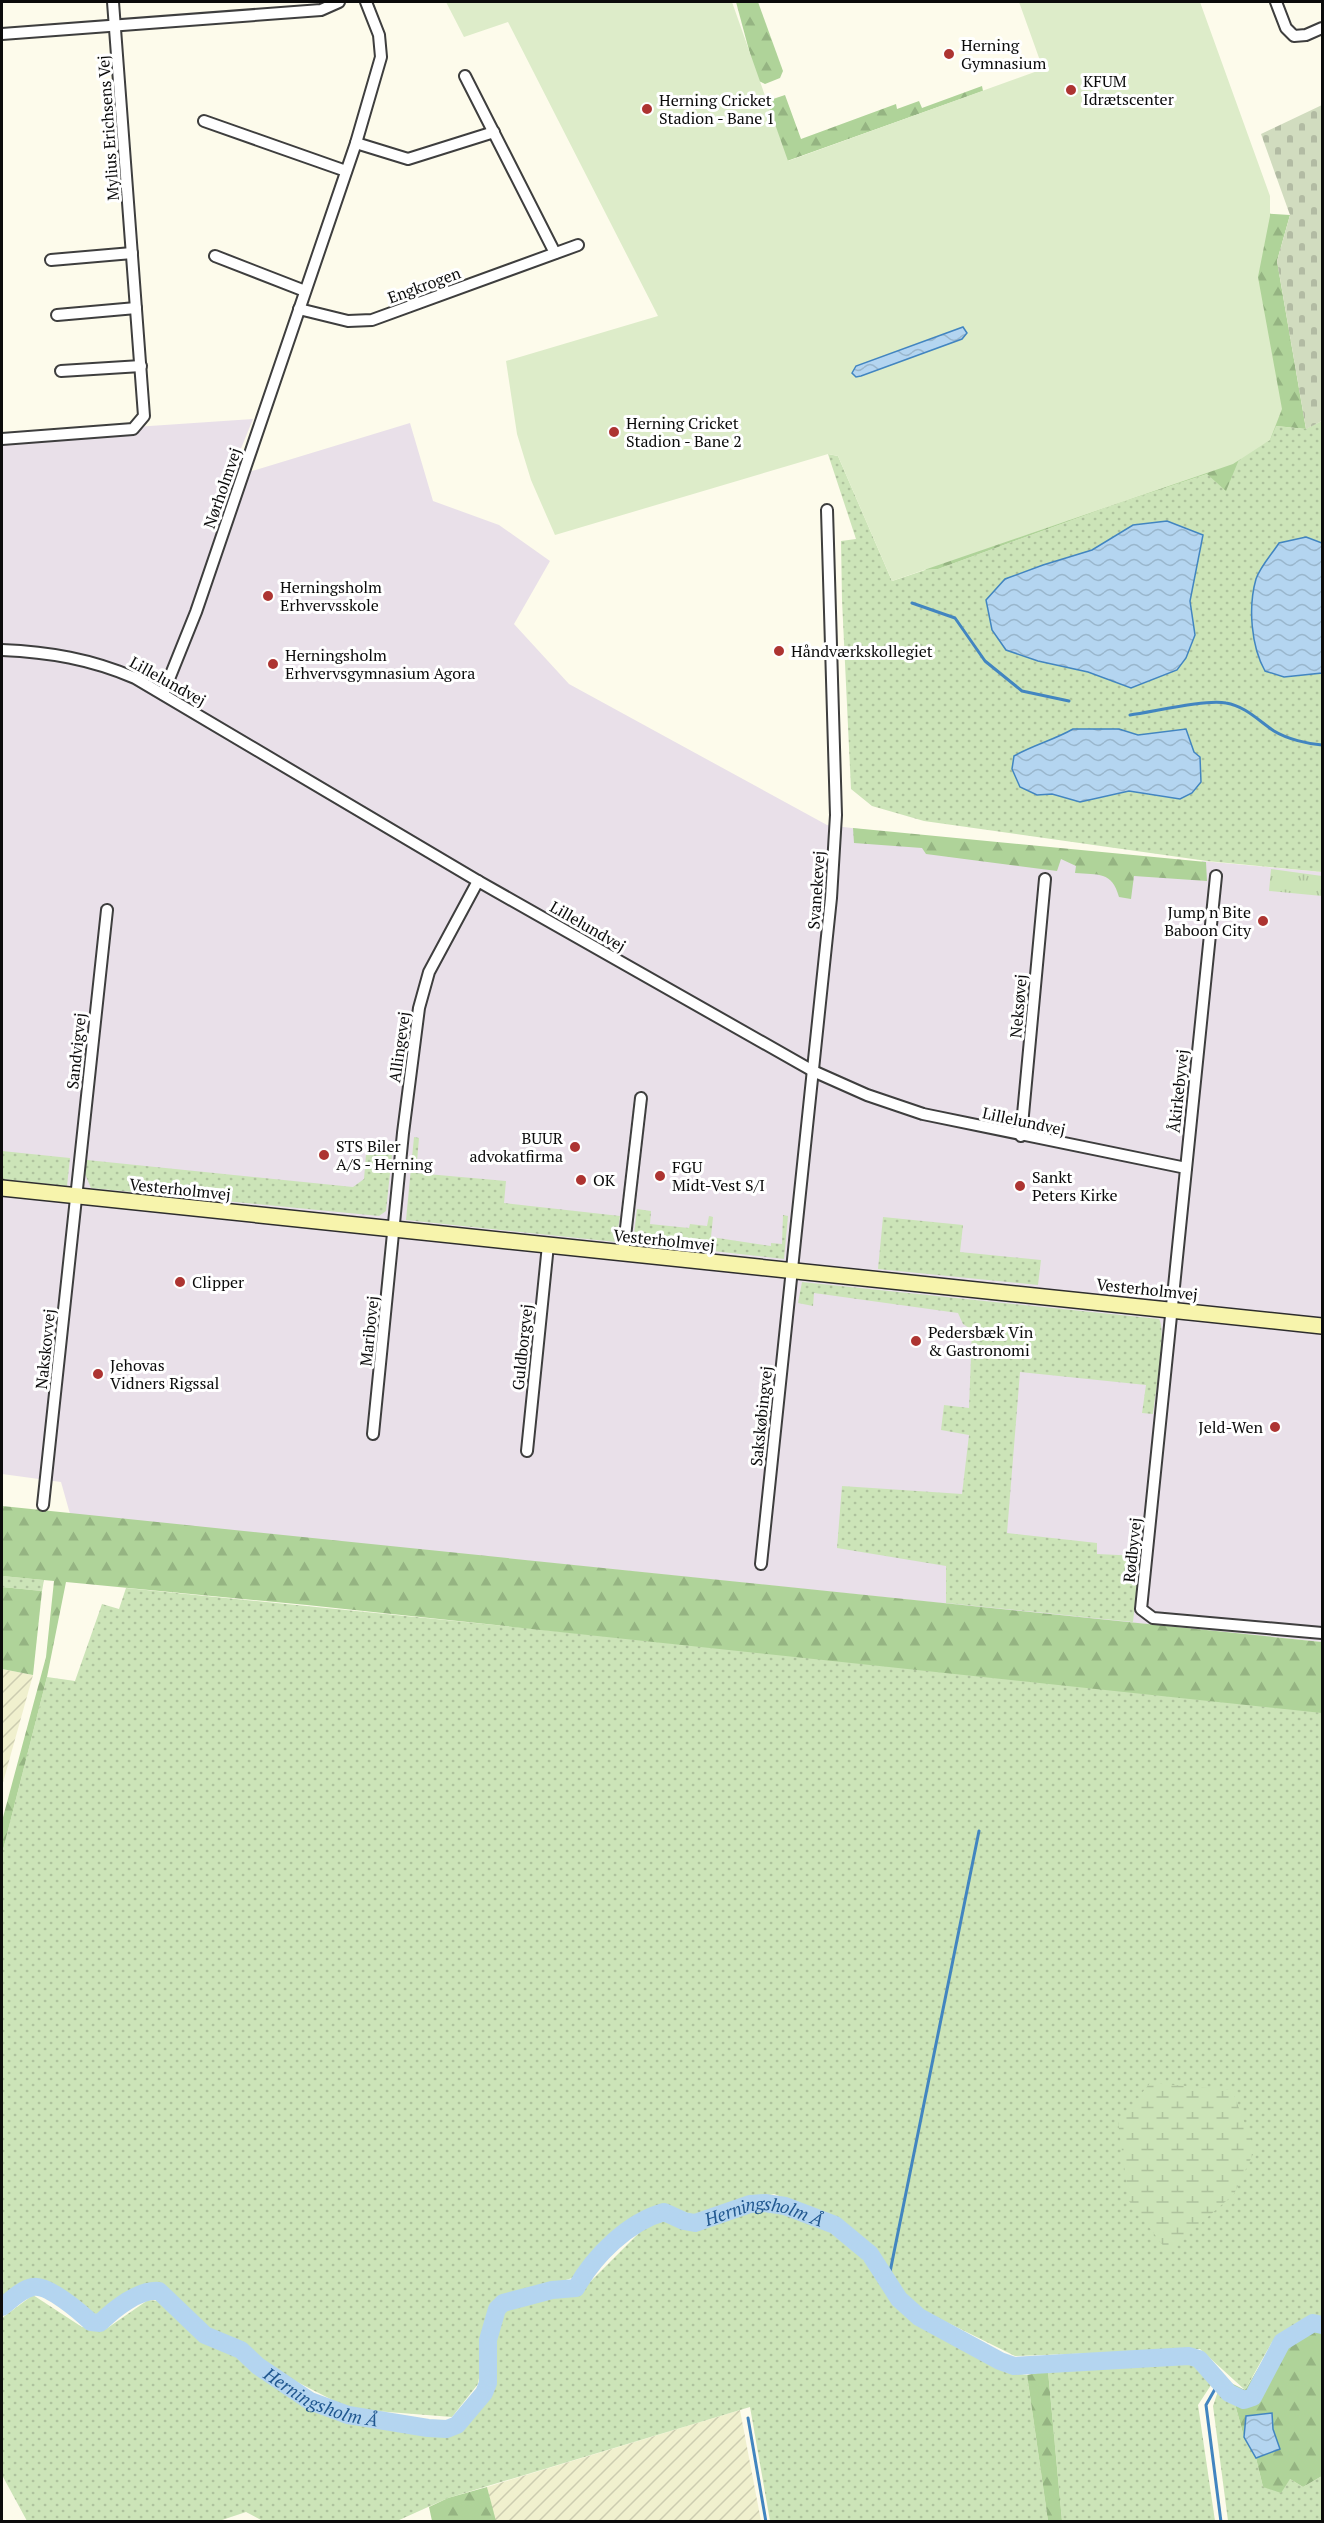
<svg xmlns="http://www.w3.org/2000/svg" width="1324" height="2523" font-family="'PT Serif',serif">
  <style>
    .industrial { fill: #e9e0e9 }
    .farmland { fill: url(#farmland-furrows) }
    .grass { fill: url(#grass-dots) }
    .forest { fill: url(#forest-firs) }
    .wetland { fill: url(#wetland-marsh) }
    .cemetery { fill: url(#cemetery-stones) }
    .park { fill: url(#park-tufts) }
    .pitch { fill: #ddecc9 }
    .water { fill: url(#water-waves); stroke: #4285c0; stroke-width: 1.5 }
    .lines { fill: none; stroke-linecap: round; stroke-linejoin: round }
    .stream { stroke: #4285c0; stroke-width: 3 }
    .river { stroke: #b4d5f0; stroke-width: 18 }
    .street-casing { stroke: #3e3e3e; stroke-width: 14 }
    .secondary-casing { stroke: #2d2d2d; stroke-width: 18 }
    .street { stroke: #fff; stroke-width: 10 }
    .secondary { stroke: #f7f4ac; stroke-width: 15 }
    .poi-dot { fill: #ad3431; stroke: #fff; stroke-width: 2 }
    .labels { text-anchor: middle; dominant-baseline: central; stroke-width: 6; stroke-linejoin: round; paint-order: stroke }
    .poi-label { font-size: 16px; fill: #0b0b0b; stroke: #fff; text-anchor: start }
    .street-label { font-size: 16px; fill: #0b0b0b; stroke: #fff }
    .water-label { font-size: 18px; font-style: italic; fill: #215890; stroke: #fff }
  </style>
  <defs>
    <pattern id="farmland-furrows" width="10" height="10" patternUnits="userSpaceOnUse" patternTransform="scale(1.5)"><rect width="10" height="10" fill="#f0f0ce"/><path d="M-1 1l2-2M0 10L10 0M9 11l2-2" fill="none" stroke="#ccccb0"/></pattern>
    <pattern id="grass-dots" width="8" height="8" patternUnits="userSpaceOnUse" patternTransform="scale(1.5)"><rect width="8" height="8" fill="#cce4b8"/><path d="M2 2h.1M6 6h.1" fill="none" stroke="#aec29d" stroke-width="1.8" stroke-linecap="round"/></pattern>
    <pattern id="forest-firs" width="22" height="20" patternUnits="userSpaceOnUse" patternTransform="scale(1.5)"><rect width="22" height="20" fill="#afd399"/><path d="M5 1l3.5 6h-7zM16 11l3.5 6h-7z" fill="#95b482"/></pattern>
    <pattern id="wetland-marsh" width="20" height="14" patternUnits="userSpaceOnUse" patternTransform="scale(1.5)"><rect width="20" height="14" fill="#cce4b8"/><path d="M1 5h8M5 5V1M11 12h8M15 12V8" fill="none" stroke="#aec29d"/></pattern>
    <pattern id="cemetery-stones" width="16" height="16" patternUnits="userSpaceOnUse" patternTransform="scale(1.5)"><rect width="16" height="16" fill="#d1dcbf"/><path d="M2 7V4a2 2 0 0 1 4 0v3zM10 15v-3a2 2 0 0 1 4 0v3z" fill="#b2bba3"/></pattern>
    <pattern id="park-tufts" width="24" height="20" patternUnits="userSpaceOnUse" patternTransform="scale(1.5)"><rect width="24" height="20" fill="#cce4b8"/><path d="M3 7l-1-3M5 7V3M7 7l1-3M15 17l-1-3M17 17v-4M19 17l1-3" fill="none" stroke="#aec29d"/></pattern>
    <pattern id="water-waves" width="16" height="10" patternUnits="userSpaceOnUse" patternTransform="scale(1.5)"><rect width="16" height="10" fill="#b4d5f0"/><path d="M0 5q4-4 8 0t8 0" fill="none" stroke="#99b6cc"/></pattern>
  </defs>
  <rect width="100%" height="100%" fill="#fdfbeb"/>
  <polygon class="industrial" points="253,419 229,478 410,423 433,501 499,525 550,561 514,624 569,684 827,825 1200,870 1202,861 1322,872 1322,1642 70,1514 61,1482 2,1474 2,436"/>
  <g class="farmland">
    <polygon points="2,1669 33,1675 2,1786"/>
    <polygon points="740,2410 761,2521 495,2521 487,2487"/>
  </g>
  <g class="grass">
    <polygon points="1322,421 1322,872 1207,861 924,821 872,806 851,789 842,600 841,541 856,539 828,454 838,456 892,581 925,570 938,569 1111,506 1207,474 1240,457 1276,426 1305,429"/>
    <polygon points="414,1137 419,1138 416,1173 506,1181 504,1203 620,1216 616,1242 406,1220"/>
    <polygon points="367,1142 393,1145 386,1211 379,1216 91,1188 85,1174 87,1160 353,1187 364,1179"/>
    <polygon points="2,1151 70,1158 67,1186 2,1179"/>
    <polygon points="637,1209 651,1211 650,1224 689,1228 690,1224 707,1226 709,1216 713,1217 711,1237 771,1246 771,1243 782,1244 783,1215 788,1216 784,1259 633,1242"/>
    <polygon points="883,1217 963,1225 960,1252 1041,1260 1038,1285 878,1269"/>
    <path d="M802,1282L1159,1319C1167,1332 1155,1396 1153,1414L1142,1413L1146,1385L1020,1372L1007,1533L1097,1543V1554L1140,1556L1133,1622L946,1603V1566L837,1548L842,1486L962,1494L969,1435L941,1430L944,1405L969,1408L972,1330L963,1324L958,1313L814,1293L813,1306L798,1303Z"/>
    <polygon points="2,1576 44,1580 42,1591 2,1587"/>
    <polygon points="126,1588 1322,1708 1322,2319 1308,2321 1272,2342 1245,2390 1200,2349 1015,2356 922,2310 902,2290 877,2252 841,2220 774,2194 693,2215 663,2204 572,2278 491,2304 478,2384 452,2417 350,2409 260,2363 206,2329 160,2286 148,2286 100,2318 92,2318 45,2284 33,2282 2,2305 2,1854 47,1677 75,1681 102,1604 119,1609"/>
    <polygon points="751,2209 785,2210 830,2229 865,2257 897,2303 914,2317 1009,2372 1027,2375 1048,2521 770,2521 750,2407 448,2498 397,2521 263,2521 246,2512 216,2522 27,2521 2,2475 2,2318 33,2295 82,2327 106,2329 148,2300 159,2301 201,2338 238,2354 305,2404 350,2421 443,2435 463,2427 492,2390 493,2343 503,2311 550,2294 579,2293 652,2220 666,2218 691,2230"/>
    <polygon points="1194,2363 1213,2382 1198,2405 1215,2521 1062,2521 1048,2371"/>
    <polygon points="1229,2382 1244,2437 1256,2458 1263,2487 1290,2479 1303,2487 1322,2476 1322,2521 1228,2521 1213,2406 1219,2388"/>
  </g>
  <g class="forest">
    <polygon points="736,2 758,2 783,71 780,78 765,84 757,80"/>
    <polygon points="982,86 983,91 787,161 766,104 767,101 785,95 801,139 896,104 897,109 919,101 922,108"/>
    <polygon points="1260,213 1290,215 1277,261 1306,429 1276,426 1270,440 1240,457 1226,491 1207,474 1111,506 938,569 925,570 1214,245"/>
    <path d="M853,828L1206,862L1207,881L1134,876L1131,899L1119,897C1112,871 1098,875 1075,873L1076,866L1061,859L1057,871L926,854L922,848L854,843Z"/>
    <polygon points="2,1506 1322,1642 1322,1713 307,1605 66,1582 47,1677 2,1854 2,1821 46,1657 54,1581 2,1576"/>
    <polygon points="2,1587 42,1591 33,1675 2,1669"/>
    <polygon points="1313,2326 1322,2328 1322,2476 1303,2487 1290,2479 1281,2493 1263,2487 1256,2458 1280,2449 1273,2429 1272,2413 1246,2416 1244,2437 1229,2382 1245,2390 1270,2349"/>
    <polygon points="1048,2371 1062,2521 1048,2521 1027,2375"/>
    <polygon points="487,2487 496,2521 432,2521 429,2507 448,2498"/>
  </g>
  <polygon class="wetland" points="1150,2083 1232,2090 1255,2150 1234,2194 1168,2252 1129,2201 1118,2122"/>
  <polygon class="cemetery" points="1322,105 1322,421 1306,429 1277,261 1290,215 1261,134"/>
  <polygon class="park" points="1271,869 1322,876 1322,896 1269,891"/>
  <polygon class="pitch" points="446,2 732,2 788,161 1043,69 1019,2 1200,2 1270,196 1270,216 1258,277 1282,409 1270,440 1233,464 892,581 838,456 828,454 555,535 531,480 517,434 506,361 658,316 508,22 464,37"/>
  <g class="water">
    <polygon points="963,327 967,333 962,339 861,376 856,377 852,373 856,366"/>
    <polygon points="1167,521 1203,535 1190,601 1195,635 1186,658 1177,670 1131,688 1088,672 1038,661 1006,650 992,630 986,600 1005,579 1043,565 1092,550 1133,525"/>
    <path d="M1306,537L1322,543V673L1284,677L1265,671C1251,646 1248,607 1256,579C1260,567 1272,554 1279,543Z"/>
    <path d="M1073,729H1119L1138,735L1186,729L1194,752L1200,757L1201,782L1192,793L1180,799L1129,791L1080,802L1052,794L1037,795L1020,787L1012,769L1014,756C1033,745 1054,740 1073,729Z"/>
    <polygon points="1272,2413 1273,2429 1280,2449 1256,2458 1244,2437 1246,2416"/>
  </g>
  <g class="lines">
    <g class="stream">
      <polyline points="912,603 955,618 985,661 1022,691 1069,701"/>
      <path d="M1130,715C1153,712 1205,699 1226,703C1245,706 1259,721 1274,731C1287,739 1308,744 1322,745"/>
      <polyline points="888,2282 979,1831"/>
      <polyline points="1219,2382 1206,2405 1221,2522"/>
      <polyline points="748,2418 766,2522"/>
    </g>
    <path class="river" id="s1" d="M2,2307C10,2301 21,2289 33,2287C48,2284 80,2312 91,2322L100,2323C114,2309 139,2289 159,2291L205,2335L241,2350L258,2366L310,2401L348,2415L428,2428L447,2429L457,2425L484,2393L488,2383V2340L497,2309L503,2303L552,2290L576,2288C594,2256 628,2222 664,2212L684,2221L695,2223L750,2204L765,2203L785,2206L835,2225L870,2254L899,2299L919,2317L1000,2361L1014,2366L1189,2356L1199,2359L1229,2393L1244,2400L1253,2397L1282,2342L1313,2323L1322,2325"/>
    <g class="street-casing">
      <g id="street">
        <polyline points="1276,2 1286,28 1294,36 1306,35 1322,28"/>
        <polyline points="2,34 321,10 339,2"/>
        <polyline points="465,76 555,253"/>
        <polyline points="204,121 346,171"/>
        <polyline points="356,143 408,159 494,132"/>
        <polyline points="215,256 305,291"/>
        <polyline points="51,260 132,253"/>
        <polyline points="299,309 348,321 372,320 578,245"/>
        <polyline points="57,315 136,308"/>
        <polyline points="61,371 141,366"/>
        <polyline points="2,439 133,429 144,416 113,2"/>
        <path d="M2,650C49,652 91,659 135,678L478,881L813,1071L867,1095L923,1114L1186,1168"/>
        <polyline points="163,694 196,612 356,143 381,57 379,35 366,2"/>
        <polyline points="1216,876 1141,1609 1153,1618 1322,1633"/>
        <polyline points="1021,1136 1045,879"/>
        <polyline points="623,1254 641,1098"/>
        <polyline points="373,1434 403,1133 419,1008 429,972 478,881"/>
        <polyline points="527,1451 548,1245"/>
        <polyline points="43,1505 107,910"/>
        <polyline points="761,1564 831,898 836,815 827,510"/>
      </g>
    </g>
    <g class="secondary-casing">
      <polyline id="secondary" points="2,1188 1322,1326"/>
    </g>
    <use href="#street" class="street"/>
    <use href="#secondary" class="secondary"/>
  </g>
  <g class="poi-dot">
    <circle cx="949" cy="54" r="6"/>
    <circle cx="1071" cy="90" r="6"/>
    <circle cx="647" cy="109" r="6"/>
    <circle cx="614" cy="432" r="6"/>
    <circle cx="268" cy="596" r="6"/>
    <circle cx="779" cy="651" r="6"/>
    <circle cx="273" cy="664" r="6"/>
    <circle cx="1263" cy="921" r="6"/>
    <circle cx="575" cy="1147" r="6"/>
    <circle cx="324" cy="1155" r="6"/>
    <circle cx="660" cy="1176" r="6"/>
    <circle cx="581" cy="1180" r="6"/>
    <circle cx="1020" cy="1186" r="6"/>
    <circle cx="180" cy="1282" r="6"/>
    <circle cx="916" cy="1341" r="6"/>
    <circle cx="98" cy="1374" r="6"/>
    <circle cx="1275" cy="1427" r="6"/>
  </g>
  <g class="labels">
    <g class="poi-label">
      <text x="961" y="45">Herning<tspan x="961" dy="18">Gymnasium</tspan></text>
      <text x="1083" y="81">KFUM<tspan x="1083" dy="18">Idrætscenter</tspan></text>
      <text x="659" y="100">Herning Cricket<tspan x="659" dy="18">Stadion - Bane 1</tspan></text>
      <text x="626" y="423">Herning Cricket<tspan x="626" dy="18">Stadion - Bane 2</tspan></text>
      <text x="280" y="587">Herningsholm<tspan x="280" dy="18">Erhvervsskole</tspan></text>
      <text x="791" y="651">Håndværkskollegiet</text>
      <text x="285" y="655">Herningsholm<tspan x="285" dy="18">Erhvervsgymnasium Agora</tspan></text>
      <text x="1251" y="912" text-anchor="end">Jump n Bite<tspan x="1251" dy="18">Baboon City</tspan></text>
      <text x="563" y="1138" text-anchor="end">BUUR<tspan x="563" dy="18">advokatfirma</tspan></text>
      <text x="336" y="1146">STS Biler<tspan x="336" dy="18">A/S - Herning</tspan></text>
      <text x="672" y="1167">FGU<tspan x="672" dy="18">Midt-Vest S/I</tspan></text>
      <text x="1032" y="1177">Sankt<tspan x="1032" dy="18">Peters Kirke</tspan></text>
      <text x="593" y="1180">OK</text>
      <text x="192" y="1282">Clipper</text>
      <text x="928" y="1332">Pedersbæk Vin<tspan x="928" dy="18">&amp; Gastronomi</tspan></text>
      <text x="110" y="1365">Jehovas<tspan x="110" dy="18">Vidners Rigssal</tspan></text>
      <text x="1263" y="1427" text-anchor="end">Jeld-Wen</text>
    </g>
    <g class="street-label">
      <text transform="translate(108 128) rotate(-94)">Mylius Erichsens Vej</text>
      <text transform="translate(424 285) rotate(-20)">Engkrogen</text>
      <text transform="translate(222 488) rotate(-71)">Nørholmvej</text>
      <text transform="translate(168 681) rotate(29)">Lillelundvej</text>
      <text transform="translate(816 890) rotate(-86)">Svanekevej</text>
      <text transform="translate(588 926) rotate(30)">Lillelundvej</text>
      <text transform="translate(1018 1006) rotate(-85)">Neksøvej</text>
      <text transform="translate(399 1047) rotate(-82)">Allingevej</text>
      <text transform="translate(76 1051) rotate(-84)">Sandvigvej</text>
      <text transform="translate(1178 1091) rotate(-84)">Åkirkebyvej</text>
      <text transform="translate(1024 1121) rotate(12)">Lillelundvej</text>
      <text transform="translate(180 1189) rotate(6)">Vesterholmvej</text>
      <text transform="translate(664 1240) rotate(6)">Vesterholmvej</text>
      <text transform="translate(1147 1289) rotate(6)">Vesterholmvej</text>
      <text transform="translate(369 1331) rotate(-84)">Maribovej</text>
      <text transform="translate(522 1347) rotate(-84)">Guldborgvej</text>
      <text transform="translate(45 1349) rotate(-84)">Nakskovvej</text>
      <text transform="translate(761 1416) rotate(-84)">Sakskøbingvej</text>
      <text transform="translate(1132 1550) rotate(-84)">Rødbyvej</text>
    </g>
    <g class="water-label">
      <text stroke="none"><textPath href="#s1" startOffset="960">Herningsholm Å</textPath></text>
      <text stroke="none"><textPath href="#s1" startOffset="382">Herningsholm Å</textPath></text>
    </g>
  </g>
  <rect width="1324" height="2523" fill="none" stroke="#0b0b0b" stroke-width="6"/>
</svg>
